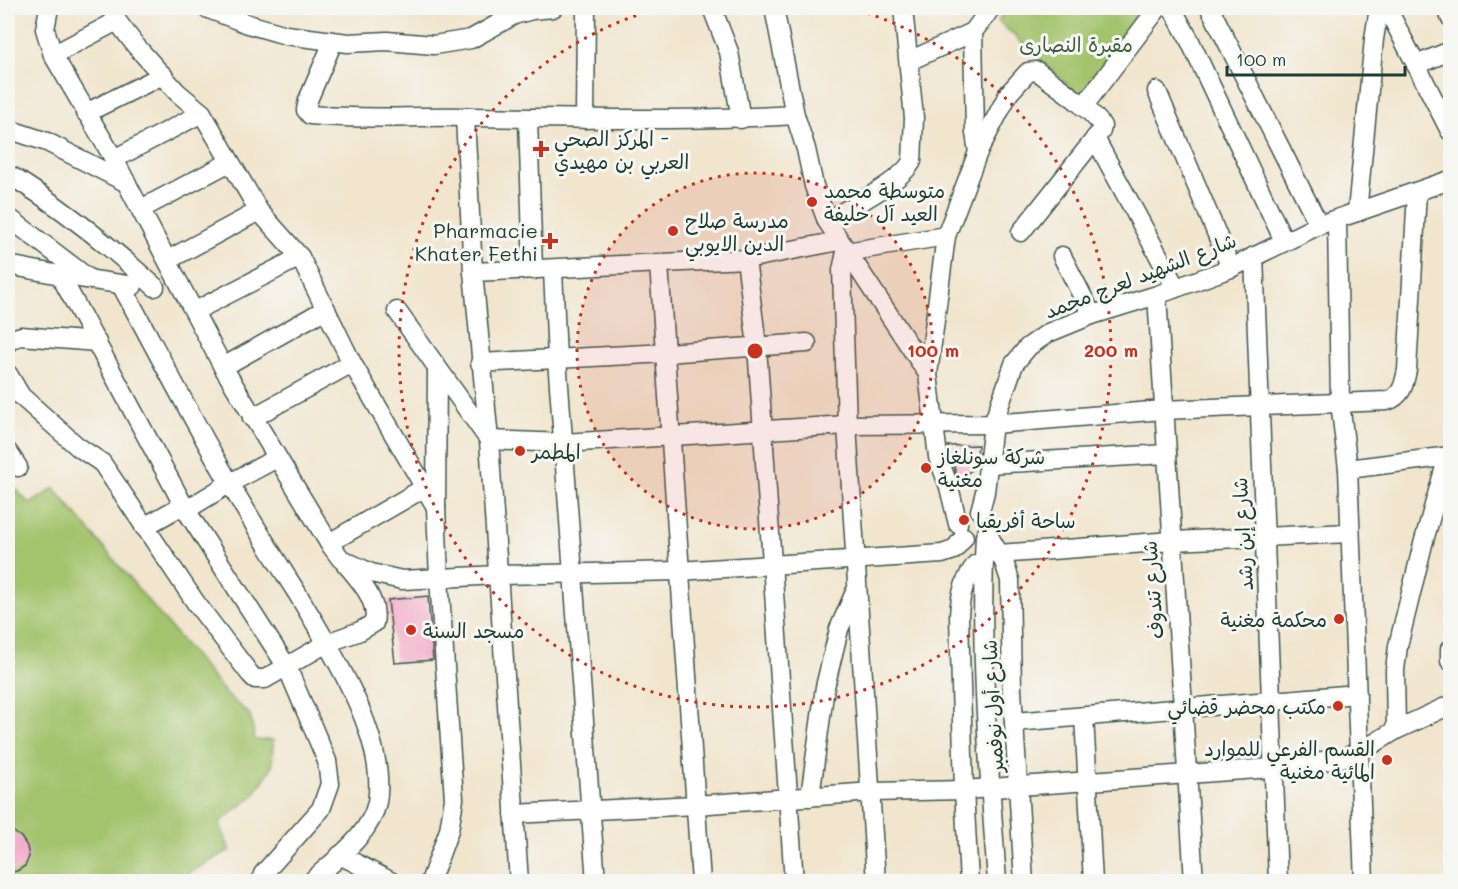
<svg xmlns="http://www.w3.org/2000/svg" width="1458" height="889" font-family="Mali,'Playpen Sans Arabic',sans-serif">
  <style>
    .green { fill: #a3c36c; stroke: #618050; stroke-width: 1.5 }
    .building { fill: #f3a5c6 }
    .lines { fill: none; stroke-linecap: round; stroke-linejoin: round }
    .minor-casing { stroke: #3e564b; stroke-width: 21 }
    .minor { stroke: #fff; stroke-width: 18 }
    .ring { fill: none; stroke: #c8321e; stroke-width: 3; stroke-dasharray: 3 6 }
    .poi-dot { fill: #c8321e; stroke: #f6f6f2; stroke-width: 2 }
    .labels { text-anchor: middle; dominant-baseline: central; stroke-width: 6; stroke-linejoin: round; paint-order: stroke }
    .park-label { font-size: 20px; fill: #405e42; stroke: #f6f6f2 }
    .poi-label { font-size: 20px; fill: #1f3d34; stroke: #f6f6f2; text-anchor: start }
    .street-label { font-size: 20px; fill: #1f3d34; stroke: #f6f6f2 }
    .centre { fill: #c8321e; stroke: #f6f6f2; stroke-width: 3 }
    .ring-label { font-size: 18px; text-anchor: middle; font-weight: bold; fill: #c8321e; stroke: #f6f6f2; stroke-width: 6; stroke-linejoin: round; paint-order: stroke }
  </style>
  <rect width="100%" height="100%" fill="#f6f6f2"/>
  <filter id="ink" filterUnits="userSpaceOnUse"><feTurbulence type="fractalNoise" baseFrequency=".0167" numOctaves="2"/><feDisplacementMap in="SourceGraphic" scale="12" xChannelSelector="R" yChannelSelector="G"/><feConvolveMatrix kernelMatrix="1 2 1 2 8 2 1 2 1" color-interpolation-filters="sRGB"/></filter>
  <filter id="wash" filterUnits="userSpaceOnUse"><feTurbulence type="fractalNoise" baseFrequency=".008" numOctaves="4" result="noise"/><feDisplacementMap in="SourceGraphic" scale="24" xChannelSelector="R" yChannelSelector="G"/><feGaussianBlur stdDeviation="1.35" result="paint"/><feColorMatrix in="noise" values="0 0 0 0 0 0 0 0 0 0 0 0 0 0 0 0 0 1.4 0 .05"/><feComposite in="paint" operator="in"/></filter>
  <g filter="url(#wash)">
    <rect width="100%" height="100%" fill="#f1e5cd"/>
    <g class="green">
      <polygon points="1007,8 1149,8 1082,98 998,21"/>
      <polygon points="54,488 227,695 250,715 255,740 273,740 272,767 253,796 219,823 230,850 175,881 8,882 8,491 16,489 30,504"/>
    </g>
    <g id="blocks">
      <g class="building">
        <polygon points="978,445 976,461 973,469 962,477 957,477 948,446"/>
        <polygon points="428,596 433,660 395,663 388,600"/>
        <polygon points="8,828 21,837 27,846 29,857 25,866 17,871 8,873"/>
      </g>
    </g>
  </g>
  <g filter="url(#ink)">
    <use href="#blocks" fill-opacity="0" stroke="#3e564b" stroke-width="1.5"/>
    <g class="lines">
      <g class="minor-casing">
        <g id="minor">
          <polyline points="49,8 45,29 53,55 114,159 223,367 329,543 341,559 371,573 402,580 498,575 679,571 942,554 954,550 964,537"/>
          <polyline points="112,8 117,21 136,46 177,92 202,113 259,211 300,257 352,363 436,507"/>
          <polyline points="206,8 248,24 286,35 348,43 387,41 434,45 471,39 514,15 532,10 553,8"/>
          <polyline points="712,8 729,52 741,119"/>
          <polyline points="774,8 795,115 806,149 814,186 827,221 928,374"/>
          <polyline points="1172,8 1189,39 1284,241"/>
          <polyline points="1210,8 1319,225"/>
          <polyline points="1387,8 1450,131"/>
          <polyline points="1447,8 1450,17"/>
          <polyline points="973,32 975,133 978,152"/>
          <path d="M333,42L308,100L306,110L310,115C362,120 413,116 466,117C575,118 685,122 795,115"/>
          <polyline points="53,55 117,21"/>
          <polyline points="909,61 973,32 991,8"/>
          <polyline points="1416,65 1450,51"/>
          <polyline points="1157,91 1231,268"/>
          <polyline points="1083,107 1158,8"/>
          <polyline points="86,113 163,75"/>
          <polyline points="465,117 473,272 489,440 519,882"/>
          <polyline points="528,119 533,270"/>
          <polyline points="585,119 586,8"/>
          <polyline points="8,129 47,142 127,183"/>
          <polyline points="1095,138 1176,288"/>
          <polyline points="114,159 202,113"/>
          <path d="M13,177C64,209 110,246 155,287"/>
          <polyline points="141,209 230,162"/>
          <polyline points="1357,212 1374,39 1379,8"/>
          <polyline points="8,217 88,278"/>
          <polyline points="1337,219 1340,402 1348,469 1364,882"/>
          <path d="M827,221C847,209 903,181 912,161L914,118L903,8"/>
          <polyline points="1062,256 1092,315"/>
          <polyline points="1254,256 1278,882"/>
          <polyline points="746,259 757,346 794,882"/>
          <polyline points="168,260 259,211"/>
          <polyline points="659,264 701,882"/>
          <polyline points="8,265 60,275 133,286"/>
          <polyline points="553,270 557,359 596,882"/>
          <polyline points="473,272 746,259 839,241"/>
          <polyline points="60,275 186,510 287,667 327,761 330,784 321,809 263,874 261,882"/>
          <path d="M121,285C157,351 192,419 230,484C252,521 274,557 297,593C329,647 388,736 377,802C371,835 334,860 311,882"/>
          <polyline points="1157,295 1194,882"/>
          <polyline points="195,311 300,257"/>
          <path d="M397,311L489,440L564,443L847,425L993,424L1163,410L1387,401C1402,396 1404,385 1407,370L1417,192"/>
          <polyline points="8,343 8,340 21,336 97,342"/>
          <polyline points="480,363 666,353 807,343"/>
          <polyline points="223,367 326,309"/>
          <path d="M8,374L21,396L77,446L102,463L196,603L250,674L255,679H265L327,643L360,631L374,623C379,600 359,580 345,563"/>
          <polyline points="252,418 352,363"/>
          <polyline points="8,452 18,467"/>
          <polyline points="989,464 1167,454"/>
          <polyline points="1348,469 1450,456"/>
          <polyline points="186,510 230,483 277,458"/>
          <polyline points="980,511 985,492 993,424 1014,364 1028,347 1048,333 1092,315 1157,295 1231,268 1319,225 1450,180"/>
          <path d="M958,524L949,487L938,457L928,374L946,236L978,152L1009,93L1028,72L1037,71C1055,85 1091,108 1102,126L1101,131L1021,232"/>
          <polyline points="144,527 183,505"/>
          <polyline points="987,533 1004,562 1010,580 1012,690 1024,882"/>
          <path d="M985,536C979,651 989,767 997,882"/>
          <polyline points="329,543 424,488"/>
          <polyline points="999,554 1172,541 1350,533"/>
          <polyline points="1450,649 1450,661"/>
          <polyline points="1084,716 1093,882"/>
          <polyline points="1014,722 1357,694"/>
          <polyline points="1396,730 1395,670 1398,646 1423,544 1448,456"/>
          <polyline points="810,797 825,687 839,629 855,592"/>
          <polyline points="514,814 696,805 872,792 964,790 1272,768 1338,759 1360,752 1396,730 1450,705"/>
          <polyline points="340,855 392,882"/>
          <polyline points="430,882 449,830 454,799 439,578 436,507 437,369"/>
          <polyline points="876,882 847,425 842,270 846,252 946,236"/>
          <path d="M969,882L964,790L959,616C960,595 964,580 976,564"/>
        </g>
      </g>
      <use href="#minor" class="minor"/>
    </g>
  </g>
  <circle cx="755" cy="351" r="178" fill="#c8321e" fill-opacity=".12"/>
  <g class="ring">
    <circle cx="755" cy="351" r="178"/>
    <path d="M850 8A356 356 0 1 1 660 8"/>
  </g>
  <g class="poi-dot">
    <path d="M538 140h6v6h6v6h-6v6h-6v-6h-6v-6h6z"/>
    <circle cx="812" cy="202" r="6"/>
    <circle cx="673" cy="231" r="6"/>
    <path d="M547 232h6v6h6v6h-6v6h-6v-6h-6v-6h6z"/>
    <circle cx="520" cy="451" r="6"/>
    <circle cx="926" cy="468" r="6"/>
    <circle cx="964" cy="520" r="6"/>
    <circle cx="1339" cy="619" r="6"/>
    <circle cx="411" cy="630" r="6"/>
    <circle cx="1338" cy="706" r="6"/>
    <circle cx="1387" cy="760" r="6"/>
  </g>
  <g class="labels">
    <g class="park-label">
      <text x="1076" y="44">مقبرة النصارى</text>
    </g>
    <g class="poi-label">
      <text x="554" y="138">المركز الصحي -<tspan x="554" dy="23">العربي بن مهيدي</tspan></text>
      <text x="824" y="190">متوسطة محمد<tspan x="824" dy="23">العيد آل خليفة</tspan></text>
      <text x="685" y="220">مدرسة صلاح<tspan x="685" dy="23">الدين الايوبي</tspan></text>
      <text x="538" y="230" text-anchor="end">Pharmacie<tspan x="538" dy="23">Khater Fethi</tspan></text>
      <text x="532" y="451">المطمر</text>
      <text x="938" y="456">شركة سونلغاز<tspan x="938" dy="23">مغنية</tspan></text>
      <text x="976" y="520">ساحة أفريقيا</text>
      <text x="1327" y="619" text-anchor="end">محكمة مغنية</text>
      <text x="423" y="630">مسجد السنة</text>
      <text x="1326" y="706" text-anchor="end">مكتب محضر قضائي</text>
      <text x="1375" y="748" text-anchor="end">القسم الفرعي للموارد<tspan x="1375" dy="23">المائية مغنية</tspan></text>
    </g>
    <g class="street-label">
      <text transform="translate(1140 275) rotate(-21)">شارع الشهيد لعرج محمد</text>
      <text transform="translate(1242 534) rotate(-93)">شارع إبن رشد</text>
      <text transform="translate(1152 590) rotate(-94)">شارع تندوف</text>
      <text transform="translate(992 706) rotate(-93)">شارع أول نوفمبر</text>
    </g>
  </g>
  <circle cx="755" cy="351" r="9" class="centre"/>
  <g class="ring-label">
    <text x="933" y="357">100 m</text>
    <text x="1111" y="357">200 m</text>
  </g>
  <rect width="1458" height="889" fill="none" stroke="#f6f6f2" stroke-width="30"/>
  <path d="M1227 66v9h178v-9" fill="none" stroke="#1f3d34" stroke-width="3"/>
  <text x="1236" y="66" font-size="18" fill="#1f3d34" stroke="#f6f6f2" stroke-width="4.5" paint-order="stroke">100 m</text>
</svg>
